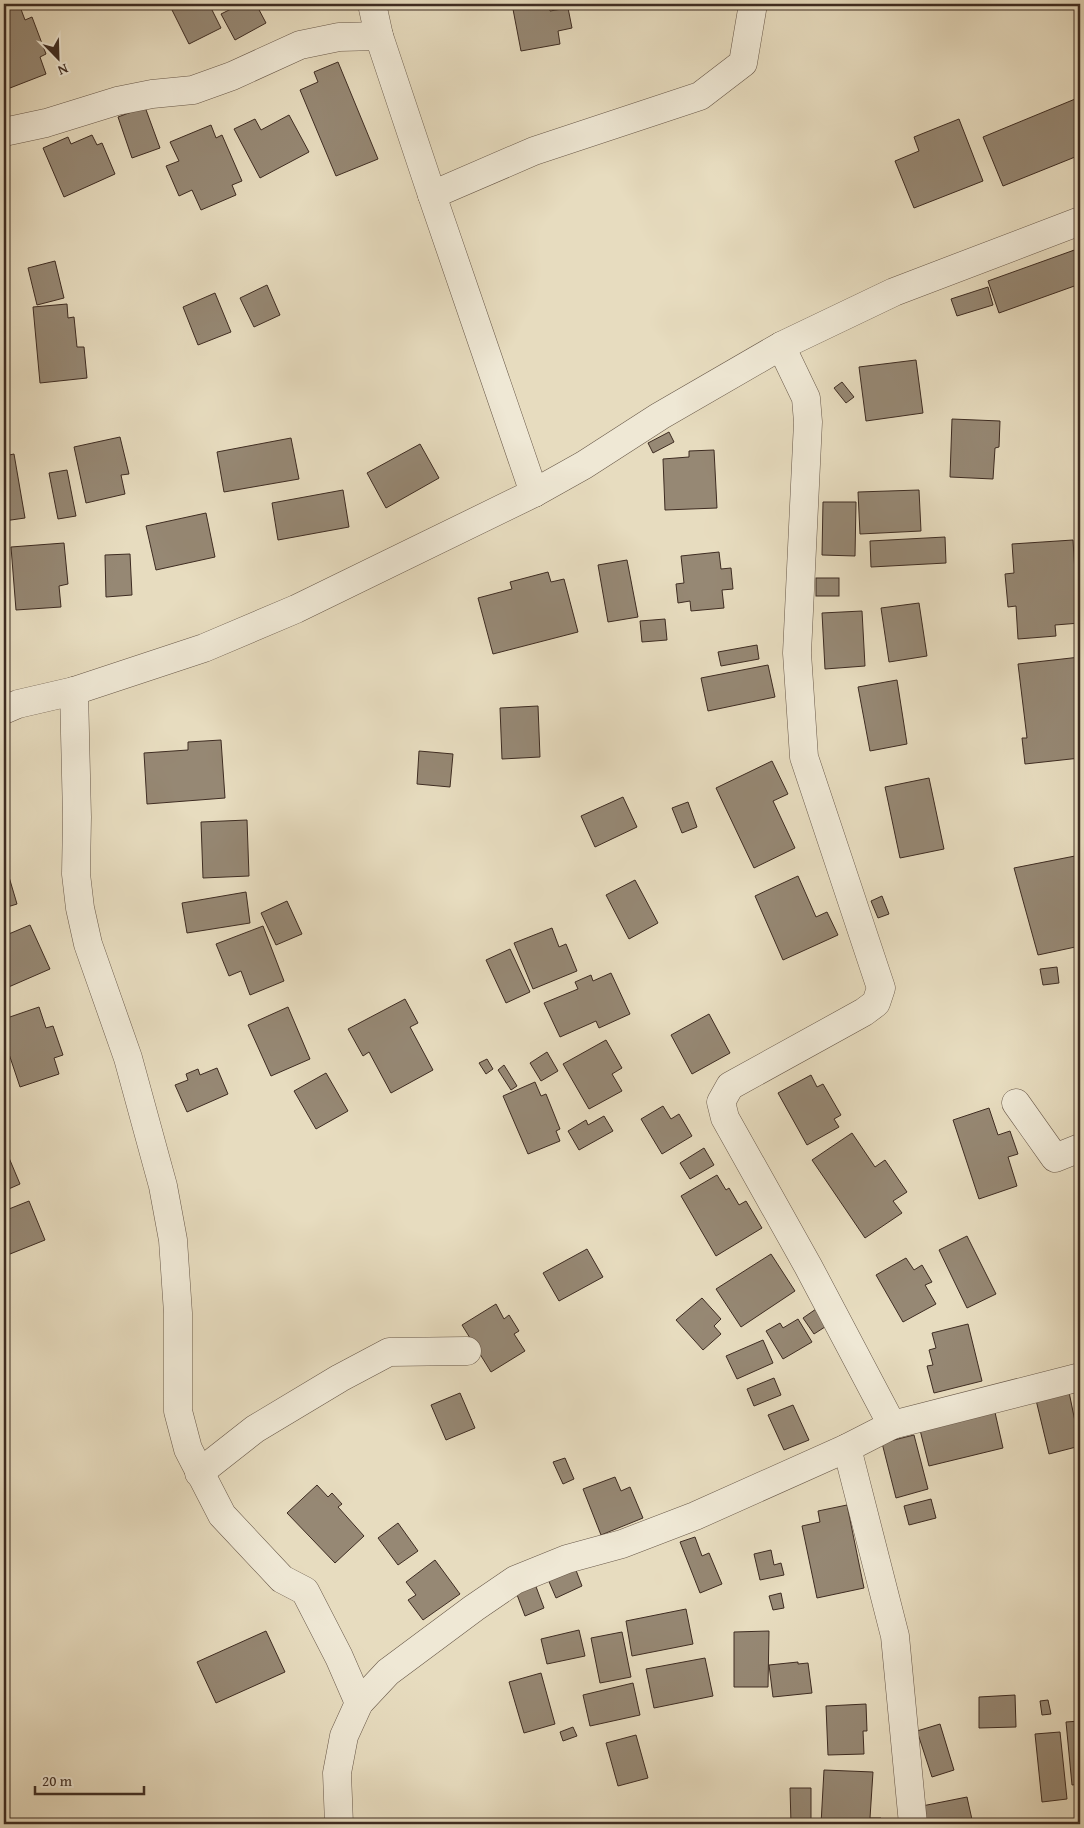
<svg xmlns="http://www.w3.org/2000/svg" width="1084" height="1828" font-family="'Gentium Book Plus',serif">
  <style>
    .building { fill: #968874; stroke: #3e2c22 }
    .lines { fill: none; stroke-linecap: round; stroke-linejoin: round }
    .minor-casing { stroke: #685849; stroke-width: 29 }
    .minor { stroke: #efe8d5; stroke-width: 28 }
  </style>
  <rect width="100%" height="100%" fill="#e7dcbf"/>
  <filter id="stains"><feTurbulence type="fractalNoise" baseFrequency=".004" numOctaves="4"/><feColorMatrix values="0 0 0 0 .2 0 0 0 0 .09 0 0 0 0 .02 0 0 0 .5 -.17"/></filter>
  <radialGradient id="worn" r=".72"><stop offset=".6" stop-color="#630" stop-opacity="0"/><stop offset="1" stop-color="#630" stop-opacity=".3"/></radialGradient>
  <g class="building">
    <polygon points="10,4 19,4 25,20 32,17 46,54 40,57 46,74 10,88 4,71 4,6"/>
    <polygon points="169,4 209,4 221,28 189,44"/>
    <polygon points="241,4 256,4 266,23 235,40 221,14"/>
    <polygon points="512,4 549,4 550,11 568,8 572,28 558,31 560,44 521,51"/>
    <polygon points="338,62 378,159 336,176 300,90 318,82 314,72"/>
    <polygon points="1080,97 1080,155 1003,186 983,137"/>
    <polygon points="145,107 160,148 132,158 118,117"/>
    <polygon points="289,115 309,152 260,178 234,129 255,119 261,130"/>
    <polygon points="959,119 983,181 914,208 895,161 919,151 914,137"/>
    <polygon points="211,125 216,138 222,135 242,181 232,185 236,195 201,210 192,190 179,196 166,166 179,161 170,142"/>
    <polygon points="92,135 97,145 102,143 115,174 64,197 43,148 68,137 71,144"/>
    <polygon points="1080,248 1080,284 999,313 988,281"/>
    <polygon points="55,261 64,298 37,305 28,268"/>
    <polygon points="267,285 280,315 254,327 240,298"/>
    <polygon points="988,287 993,305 957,316 951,299"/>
    <polygon points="215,293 231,332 198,345 183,307"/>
    <polygon points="67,304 68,318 74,317 77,347 84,347 87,378 40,383 33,307"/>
    <polygon points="916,360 923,413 866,421 859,367"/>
    <polygon points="842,382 854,397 846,403 834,388"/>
    <polygon points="952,419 1000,421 999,447 995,448 993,479 950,477"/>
    <polygon points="669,432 674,442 653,453 648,443"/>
    <polygon points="120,437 129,474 121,475 125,494 86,503 74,447"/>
    <polygon points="291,438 299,479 224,492 217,452"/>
    <polygon points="420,444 439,478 386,508 367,473"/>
    <polygon points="714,450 717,508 665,510 663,459 689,457 689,451"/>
    <polygon points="14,454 25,518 4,521 4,456"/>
    <polygon points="67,470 76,516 58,519 49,473"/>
    <polygon points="343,490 349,527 278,540 272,503"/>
    <polygon points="919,490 921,531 860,534 858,492"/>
    <polygon points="823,502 856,502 855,556 822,555"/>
    <polygon points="206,513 215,557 156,570 146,526"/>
    <polygon points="945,537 946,563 871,567 870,541"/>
    <polygon points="1073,540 1076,589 1080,589 1080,623 1055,625 1056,636 1018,639 1016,606 1008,607 1005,574 1014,573 1012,544"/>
    <polygon points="64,543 68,584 59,586 61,607 16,610 11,547"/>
    <polygon points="719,552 721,569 731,568 733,589 722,590 724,608 691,611 690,601 678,603 676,584 684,583 681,556"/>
    <polygon points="4,553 6,553 7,569 4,569"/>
    <polygon points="130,554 132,595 106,597 105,555"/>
    <polygon points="627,560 638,617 608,622 598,565"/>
    <polygon points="548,572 551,582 564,579 578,632 493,654 478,598 512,589 510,582"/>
    <rect x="816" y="578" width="23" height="18"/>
    <polygon points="919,603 927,656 889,662 881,608"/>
    <polygon points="862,611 865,666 825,669 822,613"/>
    <polygon points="665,619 667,640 642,642 640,621"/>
    <polygon points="757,645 759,659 721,666 718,652"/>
    <polygon points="1080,657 1080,758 1025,764 1022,738 1027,738 1018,664"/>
    <polygon points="768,665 775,697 708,711 701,678"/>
    <polygon points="897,680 907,744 870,751 858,687"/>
    <polygon points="538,706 540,757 502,759 500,708"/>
    <polygon points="221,740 225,798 147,804 144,753 188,750 188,742"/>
    <polygon points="419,751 453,754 450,787 417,784"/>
    <polygon points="772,761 788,794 773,801 795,848 754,868 716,788"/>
    <polygon points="929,778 944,849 900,858 885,787"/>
    <polygon points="623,797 637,827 595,847 581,816"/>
    <polygon points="688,802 697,827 682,833 672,808"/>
    <polygon points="247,820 249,876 203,878 201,822"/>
    <polygon points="1080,855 1080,946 1038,955 1014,868"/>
    <polygon points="4,860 17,904 4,908"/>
    <polygon points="798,876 816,917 827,912 838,935 783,960 755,896"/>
    <polygon points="635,880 658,923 629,939 606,895"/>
    <polygon points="246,892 250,923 187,933 182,903"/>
    <polygon points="882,896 889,914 878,918 871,901"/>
    <polygon points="287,901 302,934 276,945 261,913"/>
    <polygon points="30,925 50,969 4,989 4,936"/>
    <polygon points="263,926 284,981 250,995 241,971 229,976 216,944"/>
    <polygon points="552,928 559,947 566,944 577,971 533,989 514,943"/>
    <polygon points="510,949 530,992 506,1003 486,960"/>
    <polygon points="1057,967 1059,983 1043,985 1040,969"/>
    <polygon points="611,973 630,1014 599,1028 596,1021 560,1037 544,1003 578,989 575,982 591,975 593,981"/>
    <polygon points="405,999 418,1023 410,1027 433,1070 391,1093 369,1052 363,1056 348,1029"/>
    <polygon points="39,1007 46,1028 53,1026 63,1055 54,1058 59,1074 20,1087 4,1039 4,1019"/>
    <polygon points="288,1007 310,1059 271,1076 248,1025"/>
    <polygon points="709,1014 730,1053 692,1074 671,1035"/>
    <polygon points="606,1040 622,1068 612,1074 622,1091 589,1109 563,1064"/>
    <polygon points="547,1052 558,1071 541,1081 530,1063"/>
    <polygon points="487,1059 493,1069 486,1074 479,1063"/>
    <polygon points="504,1065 517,1086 511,1090 498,1070"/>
    <polygon points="217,1068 228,1094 187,1112 175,1085 188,1080 186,1074 198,1069 200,1075"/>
    <polygon points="326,1073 348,1111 316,1129 294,1091"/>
    <polygon points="811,1075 817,1087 823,1084 841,1115 834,1119 839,1127 807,1145 778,1093"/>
    <polygon points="535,1082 541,1096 546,1094 560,1129 556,1131 560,1141 528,1154 503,1096"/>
    <polygon points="663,1106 671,1119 679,1114 692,1136 662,1154 641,1119"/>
    <polygon points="989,1108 998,1135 1010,1131 1018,1154 1008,1157 1017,1186 979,1199 953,1120"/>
    <polygon points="604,1116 613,1131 579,1150 568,1131 586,1120 588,1125"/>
    <polygon points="852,1133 875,1167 885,1160 907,1192 893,1201 902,1213 865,1238 812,1160"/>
    <polygon points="4,1146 20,1184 4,1191"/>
    <polygon points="704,1148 714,1165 690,1179 680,1163"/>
    <polygon points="717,1175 726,1190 729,1188 739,1205 746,1201 762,1228 716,1256 681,1196"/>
    <polygon points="29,1201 45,1240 5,1256 4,1252 4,1218 5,1217 4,1211"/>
    <polygon points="967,1236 996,1294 967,1308 939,1250"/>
    <polygon points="587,1249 603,1277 559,1301 543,1273"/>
    <polygon points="771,1254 795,1291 741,1327 716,1289"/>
    <polygon points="906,1258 914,1270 922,1265 932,1282 925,1285 936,1304 903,1322 876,1275"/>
    <polygon points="702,1298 721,1319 714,1326 721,1334 703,1350 676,1320"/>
    <polygon points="496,1304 504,1319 509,1315 519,1331 514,1334 525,1351 491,1372 462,1325"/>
    <polygon points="816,1309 828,1325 814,1334 803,1318"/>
    <polygon points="798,1319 812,1342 783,1359 766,1331 780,1323 783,1328"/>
    <polygon points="968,1324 982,1381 934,1393 927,1366 933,1365 929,1350 936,1348 932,1333"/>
    <polygon points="763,1340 773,1363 737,1379 726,1356"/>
    <polygon points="774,1378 781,1395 754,1406 747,1389"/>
    <polygon points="1069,1392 1080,1446 1049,1454 1036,1400"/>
    <polygon points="460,1393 475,1428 446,1440 431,1405"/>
    <polygon points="793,1405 809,1440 784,1450 768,1415"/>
    <polygon points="994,1408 1003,1448 929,1466 919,1426"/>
    <polygon points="914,1435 928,1489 896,1498 882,1443"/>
    <polygon points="565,1458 574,1479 563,1484 553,1462"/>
    <polygon points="615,1477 621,1491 630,1487 643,1518 601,1535 583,1489"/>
    <polygon points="317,1485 328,1497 332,1493 342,1504 338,1507 364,1536 335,1563 287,1513"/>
    <polygon points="931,1499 936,1518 909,1525 904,1506"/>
    <polygon points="847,1505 864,1588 817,1598 802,1526 820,1522 818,1511"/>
    <polygon points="398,1523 418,1551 398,1565 378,1538"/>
    <polygon points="695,1537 702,1556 709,1553 722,1584 700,1593 680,1542"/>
    <polygon points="771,1550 774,1565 781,1563 784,1575 760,1580 754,1554"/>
    <polygon points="435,1560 460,1594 423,1620 408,1600 416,1595 406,1582"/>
    <polygon points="574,1565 582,1586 556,1598 547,1577"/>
    <polygon points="535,1584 544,1608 525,1616 516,1592"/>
    <polygon points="781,1593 784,1608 773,1610 769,1596"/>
    <polygon points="686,1609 693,1644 632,1656 626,1621"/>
    <polygon points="579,1630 585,1656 547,1664 541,1639"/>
    <polygon points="266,1631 285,1672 216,1703 197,1662"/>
    <polygon points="769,1631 768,1687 734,1687 734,1632"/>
    <polygon points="622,1632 631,1677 600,1683 591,1638"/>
    <polygon points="705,1658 713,1696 654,1708 646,1669"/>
    <polygon points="798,1662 798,1664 808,1663 812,1693 773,1697 769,1665"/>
    <polygon points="541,1673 555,1724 524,1733 509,1682"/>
    <polygon points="633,1683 640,1715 590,1726 583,1695"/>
    <polygon points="1015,1695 1016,1727 979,1728 979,1697"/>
    <polygon points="1048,1700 1051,1714 1042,1715 1040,1701"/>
    <polygon points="866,1704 867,1731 863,1731 864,1754 828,1755 826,1706"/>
    <polygon points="1080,1721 1080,1784 1072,1785 1066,1722"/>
    <polygon points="940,1724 954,1770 932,1777 917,1731"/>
    <polygon points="573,1727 577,1736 563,1741 560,1732"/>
    <polygon points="1060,1732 1067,1799 1042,1802 1035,1734"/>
    <polygon points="636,1735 648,1778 618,1786 606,1743"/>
    <polygon points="824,1770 873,1772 870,1818 881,1818 880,1824 821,1824"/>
    <polygon points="790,1788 811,1788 811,1824 791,1824"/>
    <polygon points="967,1797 973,1824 925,1824 922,1806"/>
  </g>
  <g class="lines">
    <g class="minor-casing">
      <g id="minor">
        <polyline points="372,4 379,36 432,195 534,493"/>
        <polyline points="4,132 46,123 117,101 152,94 193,90 232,76 300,45 339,37 379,36"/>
        <polyline points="432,195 534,151 700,96 743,63 753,4"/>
        <polyline points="781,346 806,398 808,422 797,653 804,757 881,988 876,1003 864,1012 730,1086 721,1102 725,1118 808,1266 892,1425"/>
        <polyline points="74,691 77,817 76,874 80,908 88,944 128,1058 163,1186 173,1240 178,1313 178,1411 188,1449 222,1515 282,1579 305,1591 339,1657 359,1703"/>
        <polyline points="4,710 18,704 74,691 204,648 296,609 534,493 584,465 660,416 781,346 894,292 1080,221"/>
        <polyline points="1016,1103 1055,1158 1080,1148"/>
        <polyline points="847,1448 895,1636 913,1824"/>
        <polyline points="199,1473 255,1429 340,1378 389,1352 467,1351"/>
        <polyline points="339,1824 337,1773 344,1736 359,1703 388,1672 474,1608 515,1580 567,1559 622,1544 695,1516 847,1448 892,1425 1080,1377"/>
      </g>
    </g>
    <use href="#minor" class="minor"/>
  </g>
  <rect width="1084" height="1828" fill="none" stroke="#e7dcbf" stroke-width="20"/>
  <rect x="5" y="5" width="1074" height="1818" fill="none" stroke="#3e2c22" stroke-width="2.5"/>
  <rect x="10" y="10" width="1064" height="1808" fill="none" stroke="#3e2c22"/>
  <g transform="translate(58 58) rotate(157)" stroke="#efe8d5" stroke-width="4" paint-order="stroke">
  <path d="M0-4L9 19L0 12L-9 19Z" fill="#3e2c22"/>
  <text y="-8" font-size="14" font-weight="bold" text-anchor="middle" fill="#3e2c22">N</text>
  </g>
  <path d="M35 1786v8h109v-8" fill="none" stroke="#3e2c22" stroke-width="2.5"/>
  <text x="42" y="1786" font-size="15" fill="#3e2c22" stroke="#efe8d5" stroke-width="4" paint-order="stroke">20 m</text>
  <rect width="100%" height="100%" filter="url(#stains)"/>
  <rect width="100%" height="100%" fill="url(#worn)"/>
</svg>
